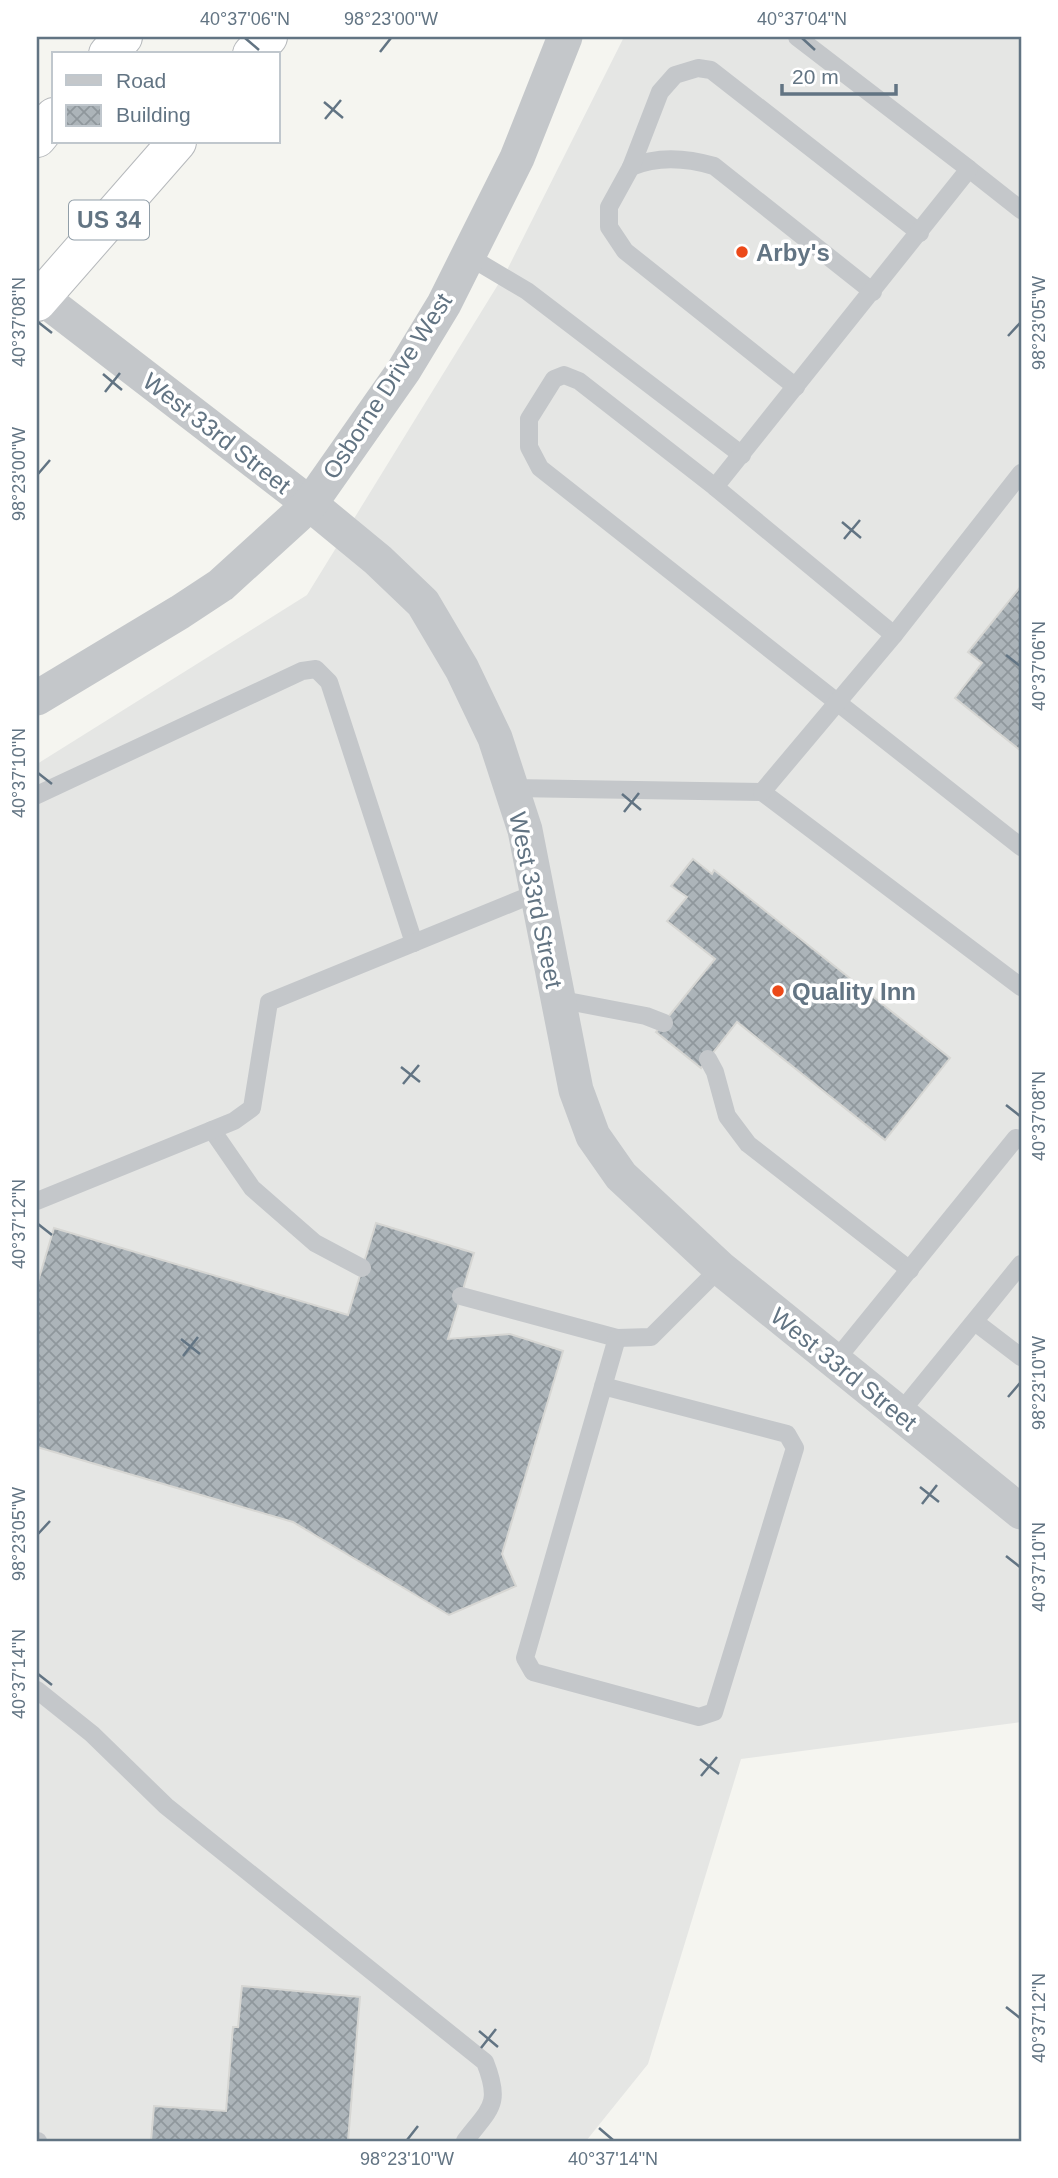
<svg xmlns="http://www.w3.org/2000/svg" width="1058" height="2178" font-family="Arial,sans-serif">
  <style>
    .built { fill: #e5e6e4 }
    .building { fill: url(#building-cross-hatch); stroke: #d6d6d3; stroke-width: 2 }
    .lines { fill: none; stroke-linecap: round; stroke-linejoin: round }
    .trunk-casing { stroke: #b6b9bc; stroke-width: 40 }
    .service { stroke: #c4c7ca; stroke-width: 18 }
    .minor { stroke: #c4c7ca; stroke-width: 35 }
    .trunk { stroke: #fff; stroke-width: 38 }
    .ticks { fill: none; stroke: #627483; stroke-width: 2.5 }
    .poi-dot { fill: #ec4919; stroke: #fff; stroke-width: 2.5 }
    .labels { text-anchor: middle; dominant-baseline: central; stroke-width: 7; stroke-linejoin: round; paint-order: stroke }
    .shield { fill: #fff; stroke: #919ea8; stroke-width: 2 }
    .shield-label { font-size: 23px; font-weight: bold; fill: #627483 }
    .poi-label { font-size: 24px; font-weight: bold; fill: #627483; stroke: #fff; text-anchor: start }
    .street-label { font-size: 24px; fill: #627483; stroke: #fff }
    .neatline { fill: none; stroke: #627483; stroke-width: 2.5 }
    .ticks-label { font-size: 18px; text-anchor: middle; fill: #627483 }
  </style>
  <defs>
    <pattern id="building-cross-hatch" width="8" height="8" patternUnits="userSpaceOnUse" patternTransform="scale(1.75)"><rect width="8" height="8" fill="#acb4b9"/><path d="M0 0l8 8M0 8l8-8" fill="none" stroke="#8f979c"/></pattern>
  </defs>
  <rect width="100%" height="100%" fill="#f5f5f0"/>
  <polygon class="built" points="624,37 1021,37 1021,1722 741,1759 648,2064 586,2141 37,2141 37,764 307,595 507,270"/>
  <g class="building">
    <polygon points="1021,586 1021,751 955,698 982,663 968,652"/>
    <polygon points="693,859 712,874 714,870 950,1058 885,1140 737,1022 701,1068 656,1032 715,959 667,921 687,897 671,886"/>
    <polygon points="376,1223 474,1253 448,1339 510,1334 563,1351 502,1554 516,1586 449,1615 293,1522 37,1447 37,1285 54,1228 348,1315"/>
    <polygon points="242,1986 360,1997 348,2141 151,2141 154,2106 226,2111 233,2027 238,2027"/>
  </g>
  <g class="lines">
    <g class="trunk-casing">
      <g id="trunk">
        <polyline points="108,54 123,37"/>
        <polyline points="252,54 268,37"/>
        <polyline points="37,138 54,117"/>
        <polyline points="37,302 177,142"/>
      </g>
    </g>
    <g class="service">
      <path d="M631,167C657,156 687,158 714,166L873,292"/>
      <polyline points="969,169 1021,210"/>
      <polyline points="468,256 527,291 742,455"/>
      <polyline points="796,387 625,251 609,227 609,207 631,167 660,92 675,75 698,68 711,70 920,233"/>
      <polyline points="715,487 969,169 797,37"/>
      <polyline points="894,635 715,487 579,381 564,375 554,379 529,419 529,447 540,468 1021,847"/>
      <polyline points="512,788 762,792 1021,987"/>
      <polyline points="762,792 894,635 1021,473"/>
      <polyline points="37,795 302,671 316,669 329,682 414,943"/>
      <polyline points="557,999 646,1016 664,1023"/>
      <polyline points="708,1059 715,1072 727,1116 748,1144 910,1270"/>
      <polyline points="212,1130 252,1188 315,1243 362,1268"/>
      <polyline points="37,1201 234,1121 252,1108 269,1002 536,893"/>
      <polyline points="461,1296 617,1338 651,1337 720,1268"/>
      <polyline points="975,1322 1021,1357"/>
      <polyline points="835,1361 1016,1138"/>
      <polyline points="603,1386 787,1434 795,1448 714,1712 699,1717 533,1672 525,1658 617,1338"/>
      <polyline points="899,1414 1021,1264"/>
      <path d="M37,1690L92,1734L166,1806L485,2062C502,2105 490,2108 465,2141"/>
      <polyline points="37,2141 38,2141"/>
    </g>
    <g class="minor">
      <polyline points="37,294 310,504 378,560 423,603 462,669 495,738 525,830 576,1090 593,1136 621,1176 720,1268 1021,1512"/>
      <polyline points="37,698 180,612 221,585 310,504 404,370 444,304 517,158 565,37"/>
    </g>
    <use href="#trunk" class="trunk"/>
  </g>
  <path class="ticks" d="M245,38L259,50M802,38L815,50M380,52L391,38M324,102L343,118M325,119L341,100M38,322L52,333M1008,336L1020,323M103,374L122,390M105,392L120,373M38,474L50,460M842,522L861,538M844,539L860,520M1006,655L1020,666M38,773L52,784M622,794L641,810M624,812L639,793M401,1067L420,1082M403,1084L419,1065M1006,1105L1020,1116M38,1224L52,1235M181,1339L200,1354M183,1356L198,1337M1008,1397L1020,1383M920,1487L939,1502M922,1504L937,1485M38,1534L50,1521M1006,1556L1020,1567M38,1674L52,1685M700,1759L719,1774M701,1776L717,1757M1006,2007L1020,2018M479,2031L498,2047M481,2048L496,2029M599,2128L613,2140M407,2140L418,2126"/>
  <g class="poi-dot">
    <circle cx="742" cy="252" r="7"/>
    <circle cx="778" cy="991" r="7"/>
  </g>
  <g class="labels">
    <rect class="shield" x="69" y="200.5" width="80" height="39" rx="5"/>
    <g class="shield-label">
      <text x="109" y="220">US 34</text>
    </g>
    <g class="poi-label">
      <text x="756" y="252">Arby's</text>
      <text x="792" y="991">Quality Inn</text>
    </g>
    <g class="street-label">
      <text transform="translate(387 386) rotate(-57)">Osborne Drive West</text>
      <text transform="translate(217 433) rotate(38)">West 33rd Street</text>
      <text transform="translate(536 900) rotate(78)">West 33rd Street</text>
      <text transform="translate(844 1369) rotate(39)">West 33rd Street</text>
    </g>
  </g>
  <rect width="1058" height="2178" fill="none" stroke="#ffffff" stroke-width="77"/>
  <rect x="52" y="52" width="228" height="91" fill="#ffffff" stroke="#c0c7cd" stroke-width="2"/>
  <rect x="66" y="75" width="35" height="10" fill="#c4c7ca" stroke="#c0c7cd" stroke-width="2"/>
  <text x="116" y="88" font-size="21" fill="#627483">Road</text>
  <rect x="66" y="105" width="35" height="21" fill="url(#building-cross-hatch)" stroke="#c0c7cd" stroke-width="2"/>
  <text x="116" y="122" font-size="21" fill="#627483">Building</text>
  <path d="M782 84v10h114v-10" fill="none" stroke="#627483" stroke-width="3.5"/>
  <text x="792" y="84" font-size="21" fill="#627483" stroke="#ffffff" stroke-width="5" paint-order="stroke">20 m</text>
  <rect x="38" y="38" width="982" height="2102" class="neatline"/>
  <g class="ticks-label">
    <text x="245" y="25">40°37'06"N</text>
    <text x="391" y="25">98°23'00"W</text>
    <text x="802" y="25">40°37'04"N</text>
    <text transform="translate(19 322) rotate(-90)" y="6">40°37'08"N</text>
    <text transform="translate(1039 323) rotate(-90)" y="6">98°23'05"W</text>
    <text transform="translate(19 474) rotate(-90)" y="6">98°23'00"W</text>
    <text transform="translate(1039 666) rotate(-90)" y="6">40°37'06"N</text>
    <text transform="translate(19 773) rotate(-90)" y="6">40°37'10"N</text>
    <text transform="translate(1039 1116) rotate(-90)" y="6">40°37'08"N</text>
    <text transform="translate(19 1224) rotate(-90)" y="6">40°37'12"N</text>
    <text transform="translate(1039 1383) rotate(-90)" y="6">98°23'10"W</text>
    <text transform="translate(19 1534) rotate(-90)" y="6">98°23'05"W</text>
    <text transform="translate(1039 1567) rotate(-90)" y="6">40°37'10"N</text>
    <text transform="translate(19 1674) rotate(-90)" y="6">40°37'14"N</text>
    <text transform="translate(1039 2018) rotate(-90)" y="6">40°37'12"N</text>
    <text x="407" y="2165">98°23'10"W</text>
    <text x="613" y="2165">40°37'14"N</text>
  </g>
</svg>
